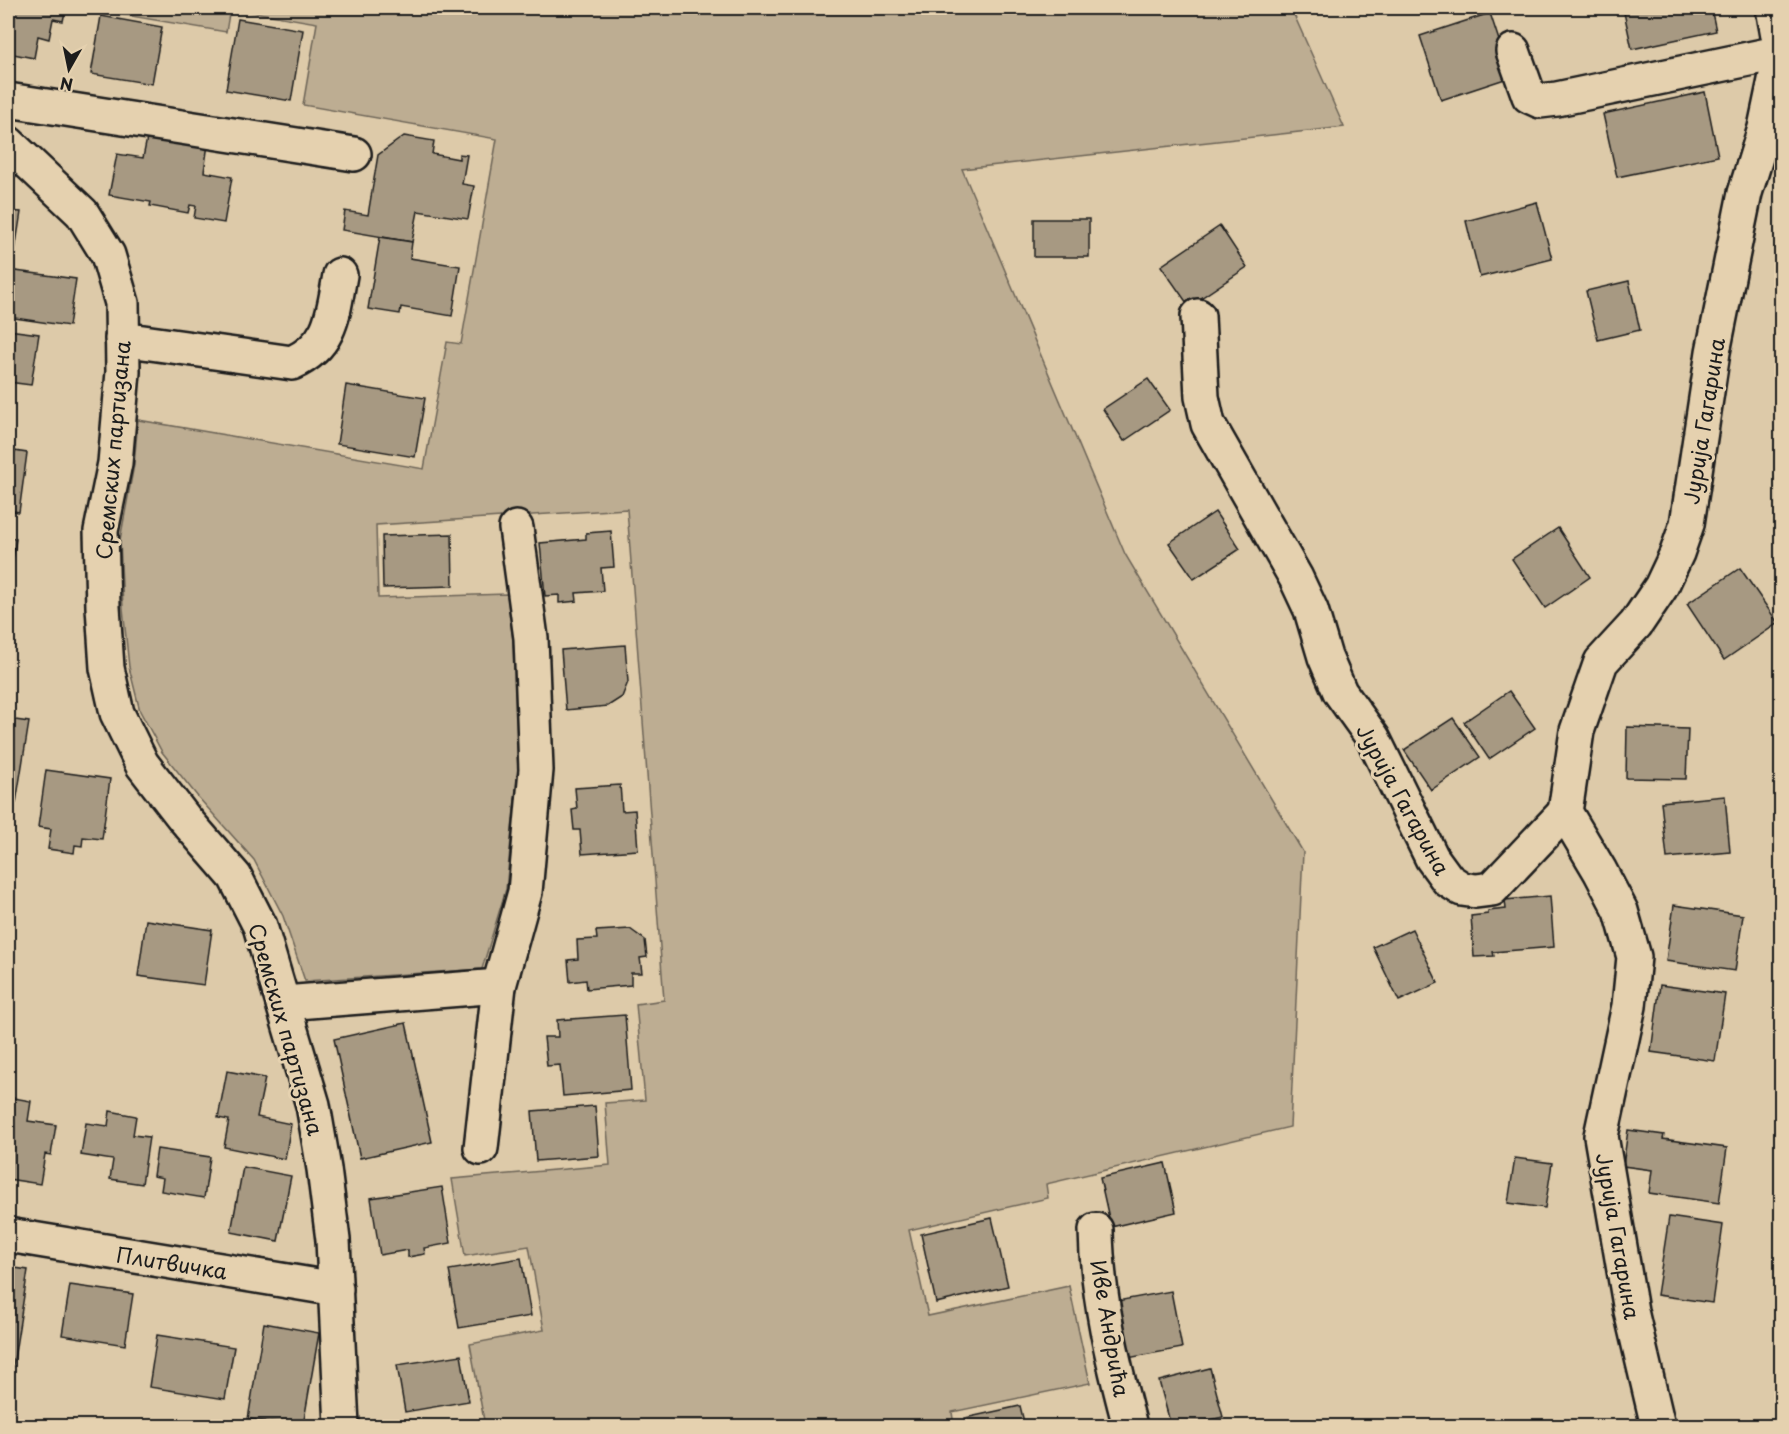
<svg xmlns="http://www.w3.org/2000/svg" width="1789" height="1434" font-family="'Playpen Sans',sans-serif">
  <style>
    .green { fill: #bdad92; stroke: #6c6457; stroke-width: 1.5 }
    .building { fill: #a79982; stroke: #1c1c1c; stroke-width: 1.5 }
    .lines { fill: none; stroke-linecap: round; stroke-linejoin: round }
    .minor-casing { stroke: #1c1c1c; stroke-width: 38 }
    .minor { stroke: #e5d1af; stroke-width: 33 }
    .labels { text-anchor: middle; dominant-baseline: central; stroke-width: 6; stroke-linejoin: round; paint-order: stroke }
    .street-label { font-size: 21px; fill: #1c1c1c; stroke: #e5d1af }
  </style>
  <rect width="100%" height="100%" fill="#ddcaa9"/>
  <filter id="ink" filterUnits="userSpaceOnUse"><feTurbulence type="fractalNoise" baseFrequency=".0167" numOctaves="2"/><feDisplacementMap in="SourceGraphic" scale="12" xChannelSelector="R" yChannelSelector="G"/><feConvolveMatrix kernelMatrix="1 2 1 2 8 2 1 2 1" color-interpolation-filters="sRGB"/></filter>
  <g filter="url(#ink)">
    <polygon class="green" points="84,8 1291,8 1344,127 962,169 1125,554 1303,852 1290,1127 1046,1184 1048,1198 909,1230 928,1316 1069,1286 1090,1383 952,1412 954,1426 485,1426 470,1344 544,1330 529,1246 465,1256 452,1179 610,1165 605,1103 645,1100 636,1004 664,1000 627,509 376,525 378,598 507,594 513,640 518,770 506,889 482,969 305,981 283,916 254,860 198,797 162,752 140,711 129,667 123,608 120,540 134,465 138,420 424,469 447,342 461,344 497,139 303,105 317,23 230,8 226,32"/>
    <g class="building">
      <polygon points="8,8 66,8 63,21 53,19 49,39 38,36 34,58 8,53"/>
      <polygon points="1623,8 1711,8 1716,31 1632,49"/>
      <polygon points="1490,13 1511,77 1441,100 1420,36"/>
      <polygon points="101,16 162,27 152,84 91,74"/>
      <polygon points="238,19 303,30 291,101 226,90"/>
      <polygon points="1705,92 1718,156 1617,177 1603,114"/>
      <polygon points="404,136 434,141 432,154 459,159 459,154 467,155 462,184 474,186 468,219 418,211 412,242 342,230 345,211 368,215 378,155"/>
      <polygon points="147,138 184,145 184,140 208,144 204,172 232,177 224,223 194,218 196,206 190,205 188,213 150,206 151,202 109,195 117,154 143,158"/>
      <polygon points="1537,202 1552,259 1480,277 1466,221"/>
      <polygon points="8,211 21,212 14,257 8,256"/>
      <rect x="1034" y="219" width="55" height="38"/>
      <polygon points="1220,226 1247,267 1189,306 1161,266"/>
      <polygon points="380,237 412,242 410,258 460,266 452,316 401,307 400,314 368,309"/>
      <polygon points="8,270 76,279 69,326 8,317"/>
      <polygon points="1629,281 1640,330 1598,340 1586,291"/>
      <polygon points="8,330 39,334 31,385 8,382"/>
      <polygon points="1148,379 1170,410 1124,441 1103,409"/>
      <polygon points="346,385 425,398 415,457 337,444"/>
      <polygon points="8,450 27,453 19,512 8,510"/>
      <polygon points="1215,512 1240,549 1194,579 1169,543"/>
      <polygon points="1558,528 1590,577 1545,608 1512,559"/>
      <polygon points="611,531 614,567 601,568 603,591 576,593 577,601 559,603 559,595 545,596 540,543 586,539 586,533"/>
      <polygon points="452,534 453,586 383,588 382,536"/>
      <polygon points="8,538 16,539 9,586 8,585"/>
      <polygon points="1740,568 1778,623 1724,660 1687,604"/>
      <polygon points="625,645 628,682 622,697 608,706 566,710 561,650"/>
      <polygon points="1509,691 1535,728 1489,759 1464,722"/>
      <polygon points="1453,718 1480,757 1431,790 1404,750"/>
      <polygon points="8,719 29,722 16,803 8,802"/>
      <polygon points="1627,727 1688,729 1686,779 1626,778"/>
      <polygon points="46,770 110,779 102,839 83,837 82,846 75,845 74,853 48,849 51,829 38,827"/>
      <polygon points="620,785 622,811 635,810 638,850 582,854 580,830 574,830 572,810 577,809 575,788"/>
      <polygon points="1725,796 1730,852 1667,858 1661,802"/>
      <polygon points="1550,896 1554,947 1493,952 1494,956 1474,957 1471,916 1488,914 1488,911 1506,909 1505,900"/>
      <polygon points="1674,905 1743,915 1735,971 1666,961"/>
      <polygon points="146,920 212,930 204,985 138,976"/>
      <polygon points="630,929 645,940 647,957 640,958 642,973 631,973 631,985 587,989 586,980 570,982 568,960 578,959 577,940 597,939 596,931"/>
      <polygon points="1412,929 1438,983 1399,1001 1373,947"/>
      <polygon points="1660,985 1725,994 1715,1061 1651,1052"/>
      <polygon points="625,1015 631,1090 563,1096 560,1065 547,1066 544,1037 558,1037 557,1020"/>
      <polygon points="406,1023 432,1142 360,1158 334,1039"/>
      <polygon points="227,1071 265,1078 257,1117 291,1124 285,1159 224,1147 229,1120 218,1118"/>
      <polygon points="8,1097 31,1101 28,1121 56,1125 51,1155 45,1154 40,1184 8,1179"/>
      <polygon points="595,1106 599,1156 536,1161 532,1111"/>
      <polygon points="110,1111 136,1116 133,1135 149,1137 142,1184 110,1179 113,1160 81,1155 86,1123 108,1126"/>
      <polygon points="1628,1130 1664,1135 1663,1139 1727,1148 1719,1203 1649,1193 1652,1170 1623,1166"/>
      <polygon points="157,1149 210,1157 204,1198 161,1191 163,1178 153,1176"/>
      <polygon points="1515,1158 1552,1163 1545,1208 1508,1203"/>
      <polygon points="1165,1163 1176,1212 1111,1227 1100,1178"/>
      <polygon points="243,1167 291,1176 278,1241 231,1232"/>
      <polygon points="442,1187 451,1243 424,1248 425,1254 408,1257 408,1250 380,1255 371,1198"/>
      <polygon points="1669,1217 1723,1225 1712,1303 1657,1295"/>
      <polygon points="992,1218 1008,1286 936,1303 921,1234"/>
      <polygon points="521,1258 531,1316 459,1328 449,1270"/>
      <polygon points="8,1267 28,1270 13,1366 8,1365"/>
      <polygon points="70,1285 133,1294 125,1345 62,1335"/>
      <polygon points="1171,1291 1182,1348 1128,1358 1117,1301"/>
      <polygon points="264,1323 319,1333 303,1426 248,1419"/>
      <polygon points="157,1335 234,1347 225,1399 149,1387"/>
      <polygon points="461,1355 469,1401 405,1412 397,1365"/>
      <polygon points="1210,1368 1223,1417 1185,1426 1171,1426 1159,1381"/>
      <polygon points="1020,1406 1025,1426 967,1426 965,1418"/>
    </g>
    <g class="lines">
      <g class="minor-casing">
        <g id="minor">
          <polyline points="1513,51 1529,96 1540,101 1557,99 1782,52"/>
          <polyline points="8,100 354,154"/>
          <polyline points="8,143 82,213 108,255 122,303 123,372 115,463 101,531 103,607 107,668 117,713 142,764 184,818 235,877 260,926 313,1105 324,1169 333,1240 342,1426"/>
          <polyline points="1198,316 1202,397 1208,424 1296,578 1311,610 1325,657 1340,692 1373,738 1432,858 1448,880 1462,889 1476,891 1492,889 1565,812"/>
          <path d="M122,339L292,363C332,345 333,314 340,275"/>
          <polyline points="284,1003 499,986"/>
          <polyline points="481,1148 499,986 525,892 536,770 531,638 516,528"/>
          <path d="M1096,1230C1097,1297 1113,1362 1130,1426"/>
          <polyline points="8,1235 336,1289"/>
          <polyline points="1658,1426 1631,1311 1601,1136 1629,1006 1634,957 1621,911 1600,871 1565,812 1577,731 1601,662 1636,624 1661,587 1677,553 1687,524 1713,352 1745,193 1765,128 1781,52 1773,8"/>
        </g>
      </g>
      <use href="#minor" class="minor"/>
    </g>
  </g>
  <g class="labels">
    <g class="street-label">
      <text transform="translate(1703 421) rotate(-81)">Јурија Гагарина</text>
      <text transform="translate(112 450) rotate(-85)">Сремских партизана</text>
      <text transform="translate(1404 799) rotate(61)">Јурија Гагарина</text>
      <text transform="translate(287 1029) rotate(74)">Сремских партизана</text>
      <text transform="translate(1619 1236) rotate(80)">Јурија Гагарина</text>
      <text transform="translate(172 1262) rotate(9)">Плитвичка</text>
      <text transform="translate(1111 1328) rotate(80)">Иве Андрића</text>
    </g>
  </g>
  <rect width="1789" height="1434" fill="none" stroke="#e5d1af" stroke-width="30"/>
  <rect x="15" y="15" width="1759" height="1404" fill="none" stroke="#1c1c1c" stroke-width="2" filter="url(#ink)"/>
  <g transform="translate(69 69) rotate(189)" stroke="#e5d1af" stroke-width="4.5" paint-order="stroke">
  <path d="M0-4.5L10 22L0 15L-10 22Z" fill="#1c1c1c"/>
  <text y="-9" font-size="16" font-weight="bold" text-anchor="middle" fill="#1c1c1c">N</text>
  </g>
</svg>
